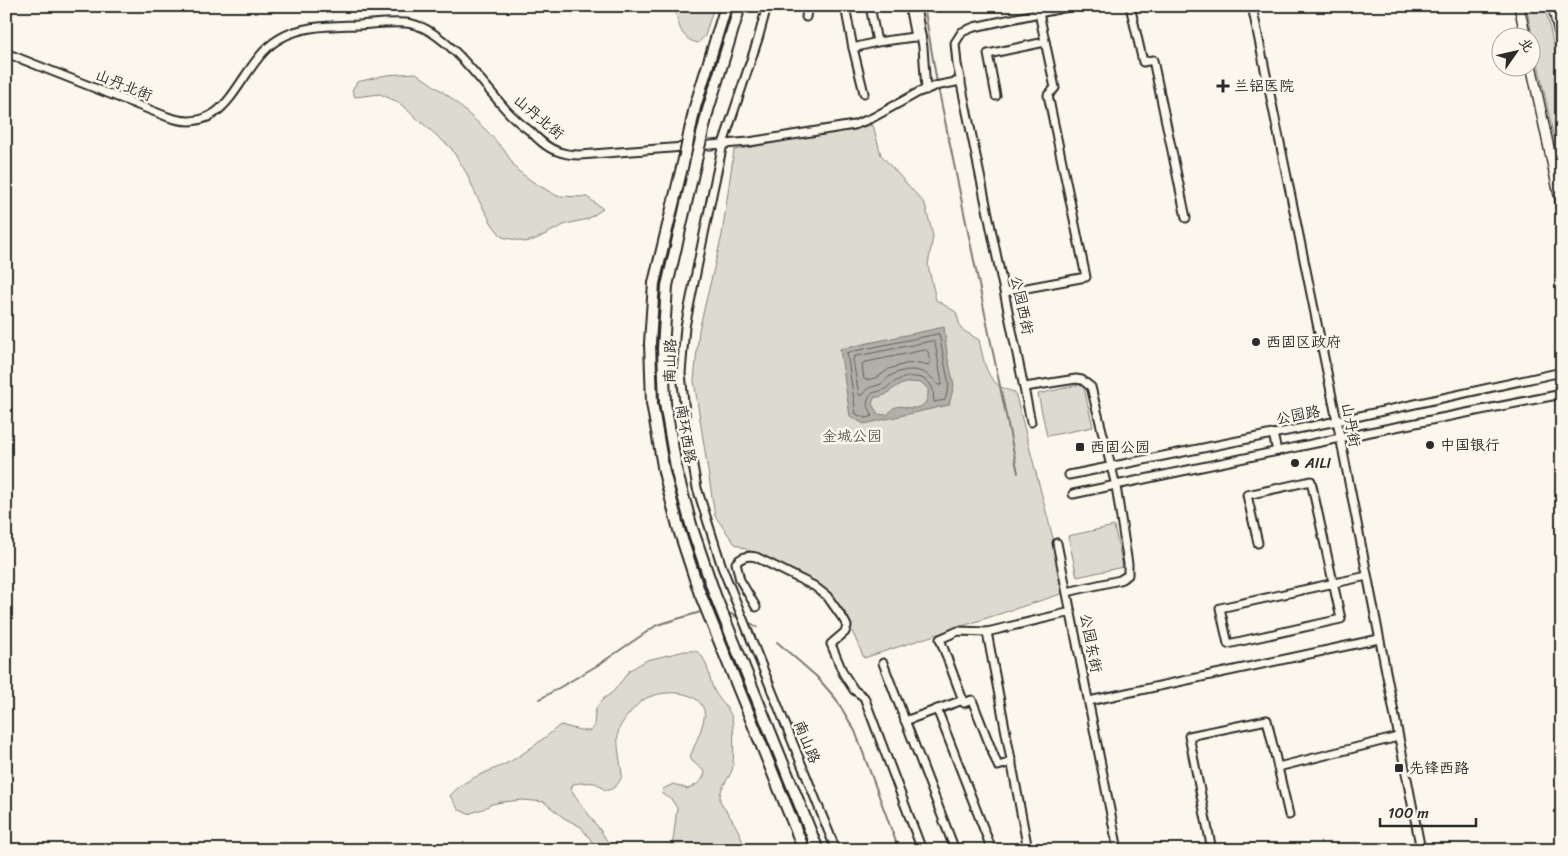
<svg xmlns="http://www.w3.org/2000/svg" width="1568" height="856" font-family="Sriracha,'LXGW WenKai TC',sans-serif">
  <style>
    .green { fill: #dddad0; stroke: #84827e }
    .water { fill: #b1afa7; stroke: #7b7a75; fill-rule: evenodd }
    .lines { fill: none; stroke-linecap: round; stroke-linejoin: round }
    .shore { stroke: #61605d; stroke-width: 1 }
    .stream { stroke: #7b7a75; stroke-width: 2 }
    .minor-casing { stroke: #2b2b2b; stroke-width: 11 }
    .major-casing { stroke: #2b2b2b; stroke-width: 12 }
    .highway-casing { stroke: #2b2b2b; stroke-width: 14 }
    .minor { stroke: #fbf7ec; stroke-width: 7 }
    .major { stroke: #fbf7ec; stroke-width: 9 }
    .highway { stroke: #fbf7ec; stroke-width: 10 }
    .highway-bridge-casing { stroke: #2b2b2b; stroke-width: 14; stroke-linecap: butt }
    .highway-bridge { stroke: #fbf7ec; stroke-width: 10 }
    .poi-dot { fill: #2b2b2b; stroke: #fbf7ec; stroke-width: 2 }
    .labels { text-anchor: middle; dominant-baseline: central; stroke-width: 5; stroke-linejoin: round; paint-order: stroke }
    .street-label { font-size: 15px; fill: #2b2b2b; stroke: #fbf7ec }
    .poi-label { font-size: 15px; fill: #2b2b2b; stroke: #fbf7ec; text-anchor: start }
    .park-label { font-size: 15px; fill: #585754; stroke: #fbf7ec }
  </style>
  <rect width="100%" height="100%" fill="#fbf7ec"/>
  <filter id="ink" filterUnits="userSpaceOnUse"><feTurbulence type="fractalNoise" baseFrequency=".02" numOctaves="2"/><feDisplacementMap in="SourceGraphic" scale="10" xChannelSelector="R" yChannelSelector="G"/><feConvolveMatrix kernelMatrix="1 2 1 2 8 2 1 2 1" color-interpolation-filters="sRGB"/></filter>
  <g filter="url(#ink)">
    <g class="green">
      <path d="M674,6H714L705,36L698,43C679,39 679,23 674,6Z"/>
      <polygon points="1526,6 1545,6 1562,84 1562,177"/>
      <polygon points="416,73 450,97 486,130 504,150 517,170 533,182 557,196 587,197 603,209 588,219 566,224 534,240 525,242 502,237 492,224 477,197 467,174 451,148 398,102 380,94 355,97 352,90 357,82 386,75"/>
      <path d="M873,125L881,155L925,204L933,236L928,265L936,300L956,312L961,329L979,340C985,365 986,386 1015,392L1067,592L864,658L848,622L829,593L790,570L735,544L715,516L694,381L699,330L722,235L734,150Z"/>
      <polygon points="1083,384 1093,427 1047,436 1038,394"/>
      <polygon points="1114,526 1123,567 1077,577 1068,536"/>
      <path d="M685,651C689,651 696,650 699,653C710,664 708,680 715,692C720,701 729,708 732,718C734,726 734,754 733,764C733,777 719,785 720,799C720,804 726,810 729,815C736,826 743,837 744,850L672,849L677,808L671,799L662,794L663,789L673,784L688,789C696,785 704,781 705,772L692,761L690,757C694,746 707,720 704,710C697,688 659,690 643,700C636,705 622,721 619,729C615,740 621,763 622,775C621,781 613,792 605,790C601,788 599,784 595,783C588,782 580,783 573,784L571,789C583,810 601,827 612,850H596L593,843L581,827L564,818L544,802L523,800L502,802L492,804L483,809L468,814L458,809L450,796C466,776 492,772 513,760C529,750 545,738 560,725L580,730L590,731L594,727L595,712L597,707L603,699L613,692L630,670L647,660Z"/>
    </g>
    <path class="water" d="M944,327L947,354L954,385L949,405L864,424L850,416L840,349ZM909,382L922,383L928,389C929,400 924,409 912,408C906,408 902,405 896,407C892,408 890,412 887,415L878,414L872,404L874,398L885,395L897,386Z"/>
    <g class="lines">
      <g class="shore">
        <path d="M939,334L949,385L945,400L934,402C933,397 934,391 932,387C924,373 904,375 893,383C889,385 886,389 883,390C873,394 870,390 867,404L872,414L871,417L865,418L856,414L847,353Z"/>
        <path d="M933,341L935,343L942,383L941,385H938C926,368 908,366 890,376C887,378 884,382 881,384C872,388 869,385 862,395H859L853,360L854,357Z"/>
        <polygon points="926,350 928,352 930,362 928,365 919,363 905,364 889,369 878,377 867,380 864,379 862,365 863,363"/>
      </g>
      <g class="stream">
        <polyline points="924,6 937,83"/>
        <polyline points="938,87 1018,473"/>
        <polyline points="726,612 740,618"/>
        <polyline points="746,621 757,627"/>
        <polyline points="777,642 817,677 836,699 855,731 899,850"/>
        <polyline points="540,699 598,665 657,625 704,611"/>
      </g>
      <g class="minor-casing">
        <g id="minor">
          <polyline points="767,6 758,39 723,144 713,190 685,327 681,373 687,432 697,488 722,567 836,850"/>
          <polyline points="845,6 853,48 877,42"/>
          <polyline points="870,6 877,42 921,36"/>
          <polyline points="909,6 915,37"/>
          <polyline points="916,6 923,47 926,90"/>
          <polyline points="1130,6 1143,62 1153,60 1186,218"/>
          <polyline points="1252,6 1337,421 1421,850"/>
          <polyline points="806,17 808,6"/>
          <polyline points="853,48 864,93"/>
          <path d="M6,53L168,117C232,139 237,64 279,39C302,25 331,26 357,25C373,24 390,22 406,23C445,26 484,87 510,114C516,120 523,126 530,131C538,139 547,148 557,151C564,154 572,155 580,155L749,142L854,125L872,118L919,92L935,86L961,81"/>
          <polyline points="996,96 988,54 1045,42"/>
          <polyline points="1005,292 1086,277 1048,95 1055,88 1039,13"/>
          <polyline points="1025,387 1076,379 1082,380 1091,387 1116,486 1128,564 1128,575 1120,580 1067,592"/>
          <polyline points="1031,422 957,64 955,43 962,32 974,27 1072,6"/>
          <polyline points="1273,434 1277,451"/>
          <polyline points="1069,475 1337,421 1562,372"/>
          <polyline points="1073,494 1340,438 1562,394"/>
          <polyline points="1057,543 1118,850"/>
          <polyline points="1258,543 1247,495 1311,481 1341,619 1228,644 1220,608 1367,576"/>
          <path d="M756,607L740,580L736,563C741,557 748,555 756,557L814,586L827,596L844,620L847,626L845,632L831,644L843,673L854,690L864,697L922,850"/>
          <polyline points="987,632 1028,850"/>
          <polyline points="883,663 955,850"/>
          <polyline points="1089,701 1379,639"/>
          <polyline points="937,709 992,850"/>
          <polyline points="905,721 963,700"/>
          <polyline points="1012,762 998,766 972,700 964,703 940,639 958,631 987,632 1071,612"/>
          <polyline points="1278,767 1398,737"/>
          <polyline points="1212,850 1189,736 1267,720 1289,815"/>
        </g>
      </g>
      <g class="major-casing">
        <g id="major">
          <polyline points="1519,6 1526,38"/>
          <polyline points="1553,6 1562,46"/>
          <polyline points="1530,60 1562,209"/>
        </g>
      </g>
      <g class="highway-casing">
        <g id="highway">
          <polyline points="689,135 695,107 726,6"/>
          <polyline points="702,135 708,110 740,6"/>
          <polyline points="685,155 654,283 650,343 652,403 664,472 679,530 699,591 804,850"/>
          <polyline points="697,156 667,286 663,349 665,403 677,473 692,528 715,595 818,850"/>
        </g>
      </g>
      <use href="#minor" class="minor"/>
      <use href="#major" class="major"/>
      <use href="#highway" class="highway"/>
      <g class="highway-bridge-casing">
        <g id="highway-bridge">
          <polyline points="685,155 689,135"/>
          <polyline points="697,156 702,135"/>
        </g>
      </g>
      <use href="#highway-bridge" class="highway-bridge"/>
    </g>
  </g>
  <g class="poi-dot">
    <path d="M1220.5 78.5h5v5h5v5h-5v5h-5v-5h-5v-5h5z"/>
    <circle cx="1256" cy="342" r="5"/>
    <circle cx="1430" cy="445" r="5"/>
    <rect x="1075" y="442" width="10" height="10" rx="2.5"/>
    <circle cx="1295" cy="463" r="5"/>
    <rect x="1394" y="763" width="10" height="10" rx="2.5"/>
  </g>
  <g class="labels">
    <g class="street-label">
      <text transform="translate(124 85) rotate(22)">山丹北街</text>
      <text transform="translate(539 117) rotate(40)">山丹北街</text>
      <text transform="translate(1022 305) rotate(78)">公园西街</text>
      <text transform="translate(670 361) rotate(-89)">南山路</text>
      <text transform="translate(1298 415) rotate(-11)">公园路</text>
      <text transform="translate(1351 425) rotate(79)">山丹街</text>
      <text transform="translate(686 434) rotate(81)">南环西路</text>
      <text transform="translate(1091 643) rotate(79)">公园东街</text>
      <text transform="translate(807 742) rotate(68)">南山路</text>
    </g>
    <g class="poi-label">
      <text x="1234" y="86">兰铝医院</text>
      <text x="1266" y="342">西固区政府</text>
      <text x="1440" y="445">中国银行</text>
      <text x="1090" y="447">西固公园</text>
      <text x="1305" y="463">AILI</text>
      <text x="1409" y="768">先锋西路</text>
    </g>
    <g class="park-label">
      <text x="852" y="436">金城公园</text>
    </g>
  </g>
  <rect width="1568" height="856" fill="none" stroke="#fbf7ec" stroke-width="25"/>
  <rect x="12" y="12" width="1543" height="831" fill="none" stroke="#2b2b2b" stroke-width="2" filter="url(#ink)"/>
  <g transform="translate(1516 52) rotate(56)"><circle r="24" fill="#fbf7ec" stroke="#a8a59f"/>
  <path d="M0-4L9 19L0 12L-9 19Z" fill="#2b2b2b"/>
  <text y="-8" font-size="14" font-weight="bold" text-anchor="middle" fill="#2b2b2b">北</text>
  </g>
  <path d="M1380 818v8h96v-8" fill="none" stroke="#2b2b2b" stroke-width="2.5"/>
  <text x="1388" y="818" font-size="15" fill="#2b2b2b" stroke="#fbf7ec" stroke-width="4" paint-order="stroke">100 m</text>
</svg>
